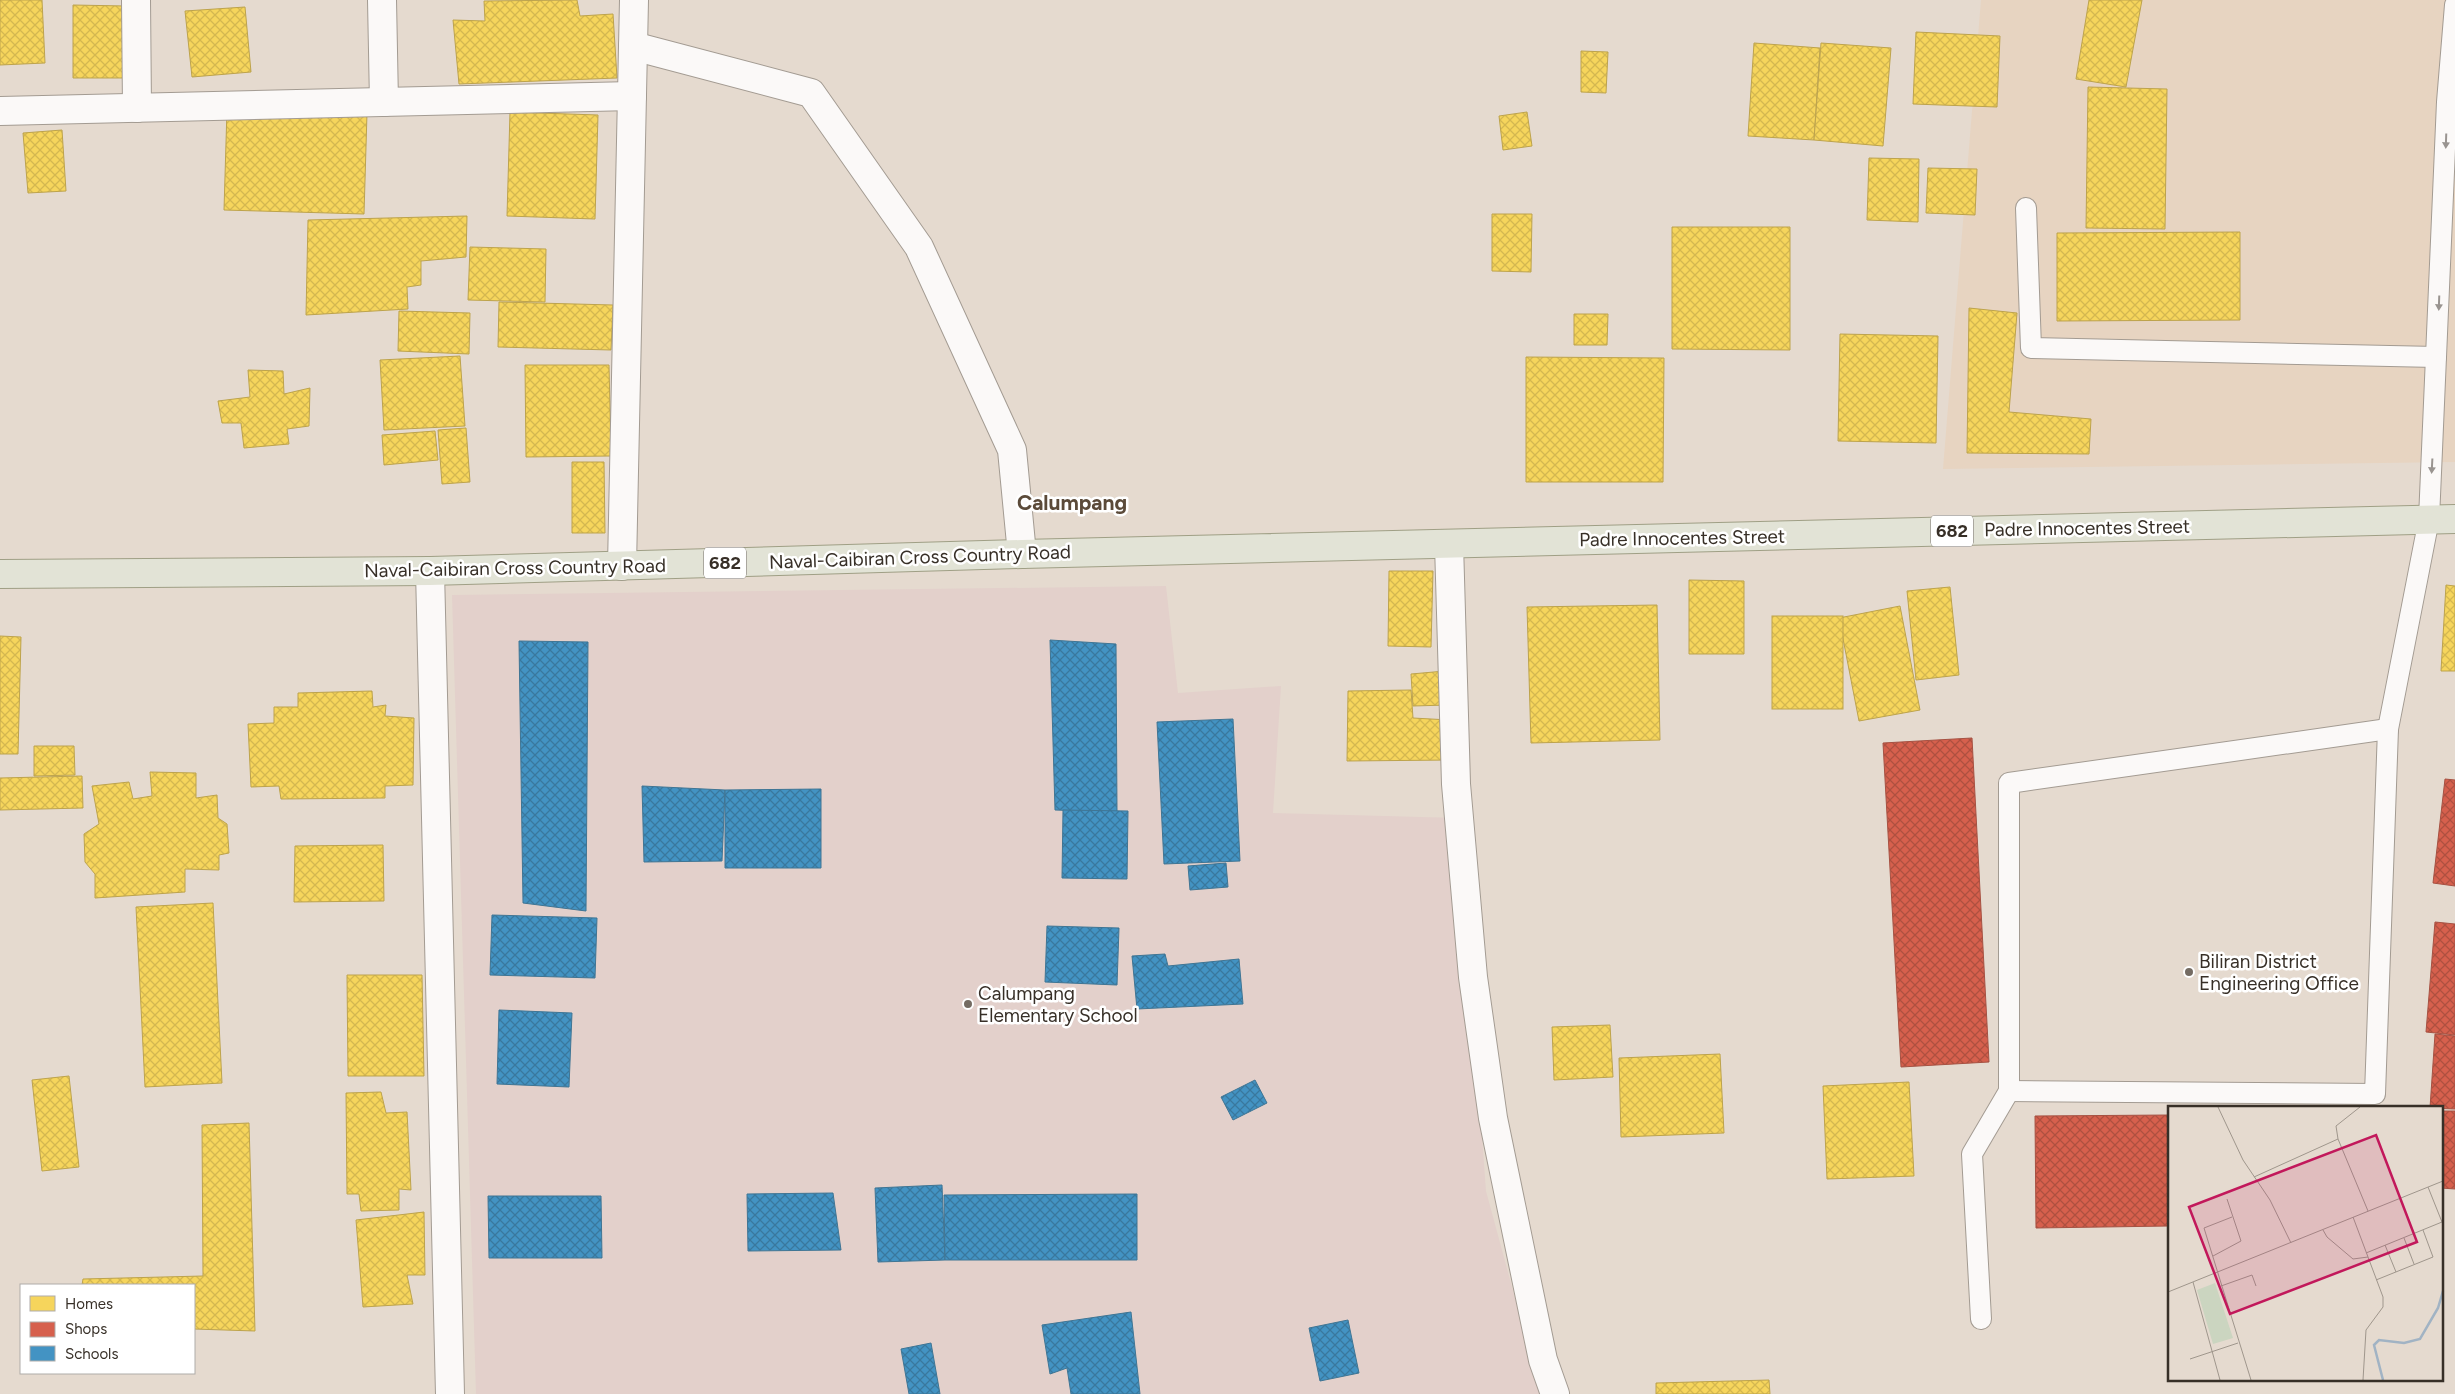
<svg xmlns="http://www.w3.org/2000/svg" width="2455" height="1394" font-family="Figtree,sans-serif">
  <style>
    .built { fill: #e7d4c1 }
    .education { fill: #e3d0cb }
    .homes { fill: url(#homes-cross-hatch); stroke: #bda34c }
    .shops { fill: url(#shops-cross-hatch); stroke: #a65142 }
    .schools { fill: url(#schools-cross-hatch); stroke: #3f7594 }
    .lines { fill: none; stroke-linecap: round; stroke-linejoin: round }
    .lane-casing { stroke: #a39b92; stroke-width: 22 }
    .street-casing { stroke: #a39b92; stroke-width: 30 }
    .secondary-casing { stroke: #a39b92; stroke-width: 30 }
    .primary-casing { stroke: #9f9f85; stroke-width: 30 }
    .lane { stroke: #fbf9f8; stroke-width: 20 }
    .street { stroke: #fbf9f8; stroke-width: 28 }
    .secondary { stroke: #fbf9f8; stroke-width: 28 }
    .primary { stroke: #e2e3d6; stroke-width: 28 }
    .oneway { fill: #999490 }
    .poi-dot { fill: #746b62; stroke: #fff; stroke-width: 2 }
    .labels { text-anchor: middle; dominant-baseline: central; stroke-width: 5; stroke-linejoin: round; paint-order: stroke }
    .shield { fill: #fff; stroke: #736d68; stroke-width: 1 }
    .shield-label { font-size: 18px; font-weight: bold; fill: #372f27 }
    .street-label { font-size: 19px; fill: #372f27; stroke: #fff }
    .poi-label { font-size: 19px; fill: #372f27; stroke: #fff; text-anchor: start }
    .quarter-label { font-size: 21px; font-weight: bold; fill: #5b4a39; stroke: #fff }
    .inset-river { fill: none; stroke: #a1b3c4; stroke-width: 2.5 }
    .inset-road { fill: none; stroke: #9f968c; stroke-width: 1 }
    .view { fill: #c2185b; fill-opacity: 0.15; stroke: #c2185b; stroke-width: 2.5 }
    .inset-edge { fill: none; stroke: #372f27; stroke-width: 2.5 }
  </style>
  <defs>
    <pattern id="homes-cross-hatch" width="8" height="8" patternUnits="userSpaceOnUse" patternTransform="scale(1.25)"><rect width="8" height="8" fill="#f6d55c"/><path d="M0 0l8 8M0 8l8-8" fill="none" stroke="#d4b750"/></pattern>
    <pattern id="shops-cross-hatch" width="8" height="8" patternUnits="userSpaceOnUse" patternTransform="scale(1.25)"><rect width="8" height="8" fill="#d6604d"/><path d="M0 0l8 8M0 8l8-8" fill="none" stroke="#ae5040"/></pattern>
    <pattern id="schools-cross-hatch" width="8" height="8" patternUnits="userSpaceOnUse" patternTransform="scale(1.25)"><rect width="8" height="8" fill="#4393c3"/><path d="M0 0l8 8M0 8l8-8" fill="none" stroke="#39789e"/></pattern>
  </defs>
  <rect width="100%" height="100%" fill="#e5dacf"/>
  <polygon class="built" points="1981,0 2455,0 2455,462 1943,469"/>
  <polygon class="education" points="1166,586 1178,693 1281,686 1273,813 1459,818 1486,1191 1541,1394 476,1394 452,595"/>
  <g class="homes">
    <polygon points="0,0 42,0 45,63 0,65"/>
    <polygon points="577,0 580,16 613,14 617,78 459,84 453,20 485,21 484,1"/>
    <polygon points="2089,0 2142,0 2126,87 2076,79"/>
    <polygon points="73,5 125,6 125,78 73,78"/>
    <polygon points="245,7 251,72 192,77 185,11"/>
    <polygon points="1916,32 2000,36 1997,107 1913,104"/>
    <polygon points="1754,43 1820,48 1814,140 1748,136"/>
    <polygon points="1821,43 1891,48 1883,146 1814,140"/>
    <polygon points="1581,51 1608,52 1606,93 1581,92"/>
    <polygon points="2088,87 2167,89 2165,229 2086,228"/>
    <polygon points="227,109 367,113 364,214 224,210"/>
    <polygon points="510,112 598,115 595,219 507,216"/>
    <polygon points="1527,112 1532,146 1503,150 1499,116"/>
    <polygon points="62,130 66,191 28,193 23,133"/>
    <polygon points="1869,158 1919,159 1918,222 1867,220"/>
    <polygon points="1928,168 1977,169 1975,215 1926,213"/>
    <polygon points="1492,214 1532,214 1531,272 1492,271"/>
    <polygon points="467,216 466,257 421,261 421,285 407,287 408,309 306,315 308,220"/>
    <polygon points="1672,227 1790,227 1790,350 1672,349"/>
    <polygon points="2240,232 2240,320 2057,321 2057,233"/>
    <polygon points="470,247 546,249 545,302 468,300"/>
    <polygon points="499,302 613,305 611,350 498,347"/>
    <polygon points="1969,308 2017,313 2009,412 2091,419 2089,454 1967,453"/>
    <polygon points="399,311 470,313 469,354 398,351"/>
    <polygon points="1574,314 1608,314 1607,345 1574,345"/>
    <polygon points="1840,334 1938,336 1936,443 1838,441"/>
    <polygon points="460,356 465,426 384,430 380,360"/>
    <polygon points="1526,357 1664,358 1663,482 1526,482"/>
    <polygon points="525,365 609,365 611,456 526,457"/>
    <polygon points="248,370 283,371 284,394 310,388 309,426 287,429 289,444 244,448 241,423 222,423 218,401 250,397"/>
    <polygon points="466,428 470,482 442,484 438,430"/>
    <polygon points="435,431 438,460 384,465 382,435"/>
    <polygon points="572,462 604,462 605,533 572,533"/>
    <polygon points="1389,571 1433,571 1431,647 1388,646"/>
    <polygon points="1689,580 1744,581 1744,654 1689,654"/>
    <polygon points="2446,585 2455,586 2455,671 2441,671"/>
    <polygon points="1950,587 1959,675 1916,680 1907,591"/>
    <polygon points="1657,605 1660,740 1531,743 1527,607"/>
    <polygon points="1900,606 1920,710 1859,721 1839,618"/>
    <rect x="1772" y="616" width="71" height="93"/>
    <polygon points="0,636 21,637 18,754 0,754"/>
    <polygon points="1445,671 1447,705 1413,706 1411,674"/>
    <polygon points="1411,690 1413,718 1449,720 1450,760 1347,761 1348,691"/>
    <polygon points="372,691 373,707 386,705 385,716 414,718 413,785 385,786 385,798 281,799 279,786 251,787 248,724 274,723 274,707 298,707 298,693"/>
    <polygon points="34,746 74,746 75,775 34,776"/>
    <polygon points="150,772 196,773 196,798 217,795 218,818 227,824 229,853 219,855 219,870 185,869 185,892 95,898 95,874 85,862 84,834 99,824 92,786 129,782 133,799 152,796"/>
    <polygon points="82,776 83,808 0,810 0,778"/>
    <polygon points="383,845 384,901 294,902 295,846"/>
    <polygon points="213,903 222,1083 145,1087 136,907"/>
    <polygon points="347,975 422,975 424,1076 348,1076"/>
    <polygon points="1610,1025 1613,1077 1554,1080 1552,1027"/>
    <polygon points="1720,1054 1724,1133 1621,1137 1619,1058"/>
    <polygon points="69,1076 79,1167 42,1171 32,1080"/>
    <polygon points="1909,1082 1914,1176 1827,1179 1823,1086"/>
    <polygon points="381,1092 386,1113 407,1112 411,1190 399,1189 399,1210 361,1211 359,1194 347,1194 346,1093"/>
    <polygon points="249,1123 255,1331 194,1329 194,1285 82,1285 83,1279 203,1276 202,1125"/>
    <polygon points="424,1212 425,1275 407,1275 413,1304 363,1307 356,1220"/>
    <polygon points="1769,1380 1770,1394 1656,1394 1656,1383"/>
  </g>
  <g class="shops">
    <polygon points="1972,738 1989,1062 1901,1067 1883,743"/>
    <polygon points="2445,779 2455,780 2455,886 2433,883"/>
    <polygon points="2435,922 2455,924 2455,1035 2426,1032"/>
    <polygon points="2435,1034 2455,1036 2455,1109 2430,1108"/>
    <polygon points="2441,1111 2455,1111 2455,1189 2441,1188"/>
    <polygon points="2169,1115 2169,1226 2036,1228 2035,1116"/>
  </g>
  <g class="schools">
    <polygon points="1050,640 1116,644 1117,812 1055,810"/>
    <polygon points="519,641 588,642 586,911 523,903"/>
    <polygon points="1233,719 1240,861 1164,864 1157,722"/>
    <polygon points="642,786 725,790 722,861 644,862"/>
    <polygon points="821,789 821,868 725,868 725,790"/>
    <polygon points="1063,810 1128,811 1127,879 1062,878"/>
    <polygon points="1226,863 1228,887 1190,890 1188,866"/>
    <polygon points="492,915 597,918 595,978 490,975"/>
    <polygon points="1047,926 1119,928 1117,985 1045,982"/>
    <polygon points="1165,954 1168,966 1239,959 1243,1004 1137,1009 1132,956"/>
    <polygon points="499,1010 572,1013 569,1087 497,1084"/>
    <polygon points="1255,1080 1267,1103 1233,1120 1221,1097"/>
    <polygon points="942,1185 945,1260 878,1262 875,1188"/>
    <polygon points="833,1193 841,1250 748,1251 747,1194"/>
    <polygon points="1137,1194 1137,1260 945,1260 944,1195"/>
    <polygon points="488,1196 601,1196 602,1258 489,1258"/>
    <polygon points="1131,1312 1140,1394 1071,1394 1067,1368 1050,1374 1042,1325"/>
    <polygon points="1348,1320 1359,1373 1320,1381 1309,1328"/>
    <polygon points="931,1343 940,1394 909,1394 901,1349"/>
  </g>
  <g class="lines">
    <g class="lane-casing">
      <g id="lane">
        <polyline points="2026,208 2031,348 2436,357"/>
        <polyline points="2009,1091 2375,1094 2388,729 2429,519 2447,102 2455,5"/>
        <polyline points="1981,1319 1972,1154 2009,1091 2009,783 2388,729"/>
      </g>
    </g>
    <g class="street-casing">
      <g id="street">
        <polyline points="136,0 137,108"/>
        <polyline points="382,0 384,102"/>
        <polyline points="633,46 811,93 919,247 1012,450 1022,554"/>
        <polyline points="0,111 632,96"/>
        <polyline points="622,566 634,0"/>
        <polyline points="430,571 450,1394"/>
      </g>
    </g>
    <g class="secondary-casing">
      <polyline id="secondary" points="1449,544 1456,784 1473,977 1493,1118 1543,1360 1555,1394"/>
    </g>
    <g class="primary-casing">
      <polyline id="primary" points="0,574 430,571 1022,554 2455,519"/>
    </g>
    <use href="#lane" class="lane"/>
    <use href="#street" class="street"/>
    <use href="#secondary" class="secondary"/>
    <use href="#primary" class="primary"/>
  </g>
  <defs><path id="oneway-solid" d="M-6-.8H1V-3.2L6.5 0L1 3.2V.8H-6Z" transform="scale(1.25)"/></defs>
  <g class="oneway">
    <use href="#oneway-solid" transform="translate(2446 141) rotate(92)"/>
    <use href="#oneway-solid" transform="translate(2439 303) rotate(92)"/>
    <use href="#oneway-solid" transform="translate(2432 466) rotate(93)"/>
  </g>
  <g class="poi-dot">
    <circle cx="2189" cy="972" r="5"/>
    <circle cx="968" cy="1004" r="5"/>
  </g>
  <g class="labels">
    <g class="shield">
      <rect x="1931" y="515.5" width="42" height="31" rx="4"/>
      <rect x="704" y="547.5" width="42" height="31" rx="4"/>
    </g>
    <g class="shield-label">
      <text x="1952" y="531">682</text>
      <text x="725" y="563">682</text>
    </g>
    <g class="street-label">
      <text transform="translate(2087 528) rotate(-1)">Padre Innocentes Street</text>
      <text transform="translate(1682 538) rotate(-1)">Padre Innocentes Street</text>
      <text transform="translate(920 557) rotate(-2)">Naval-Caibiran Cross Country Road</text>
      <text transform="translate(515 568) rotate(-1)">Naval-Caibiran Cross Country Road</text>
    </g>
    <g class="poi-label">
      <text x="2199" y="961">Biliran District<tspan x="2199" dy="22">Engineering Office</tspan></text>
      <text x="978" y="993">Calumpang<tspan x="978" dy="22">Elementary School</tspan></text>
    </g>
    <g class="quarter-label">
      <text x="1072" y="502">Calumpang</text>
    </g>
  </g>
  <g transform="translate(2168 1106)">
    <rect width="275" height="275" fill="#e5dacf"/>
    <path d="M47,177L65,232L45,238L29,184Z" fill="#cbd5c0"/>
    <path class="inset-river" d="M215,274L206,239L211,234L236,237L252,233L270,202L275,185"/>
    <path class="inset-road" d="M50,1L75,54L102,94L123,137M170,33L168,20L192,1M86,71L170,33L200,105M64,111L36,122L83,274M185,111L215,191V201L198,224L195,274M155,124L159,131L185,153L200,151M236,132L246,158M217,139L228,166M198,147L274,116L260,81M45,150L73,135L59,93M208,174L265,151L255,124M25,176L52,274M53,180L84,169L88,180M0,186L275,75M22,253L70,237"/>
    <path class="view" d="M208,29L249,136L62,208L21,101Z"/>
    <rect width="275" height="275" class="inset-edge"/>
  </g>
  <rect x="20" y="1284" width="175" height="90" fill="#ffffff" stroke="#afaca9"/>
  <rect x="30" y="1296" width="25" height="15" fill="#f6d55c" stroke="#afaca9"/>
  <text x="65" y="1309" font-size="15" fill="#372f27">Homes</text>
  <rect x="30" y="1322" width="25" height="15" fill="#d6604d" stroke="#afaca9"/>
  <text x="65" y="1334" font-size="15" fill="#372f27">Shops</text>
  <rect x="30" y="1346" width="25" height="15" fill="#4393c3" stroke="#afaca9"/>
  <text x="65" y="1359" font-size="15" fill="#372f27">Schools</text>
</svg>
